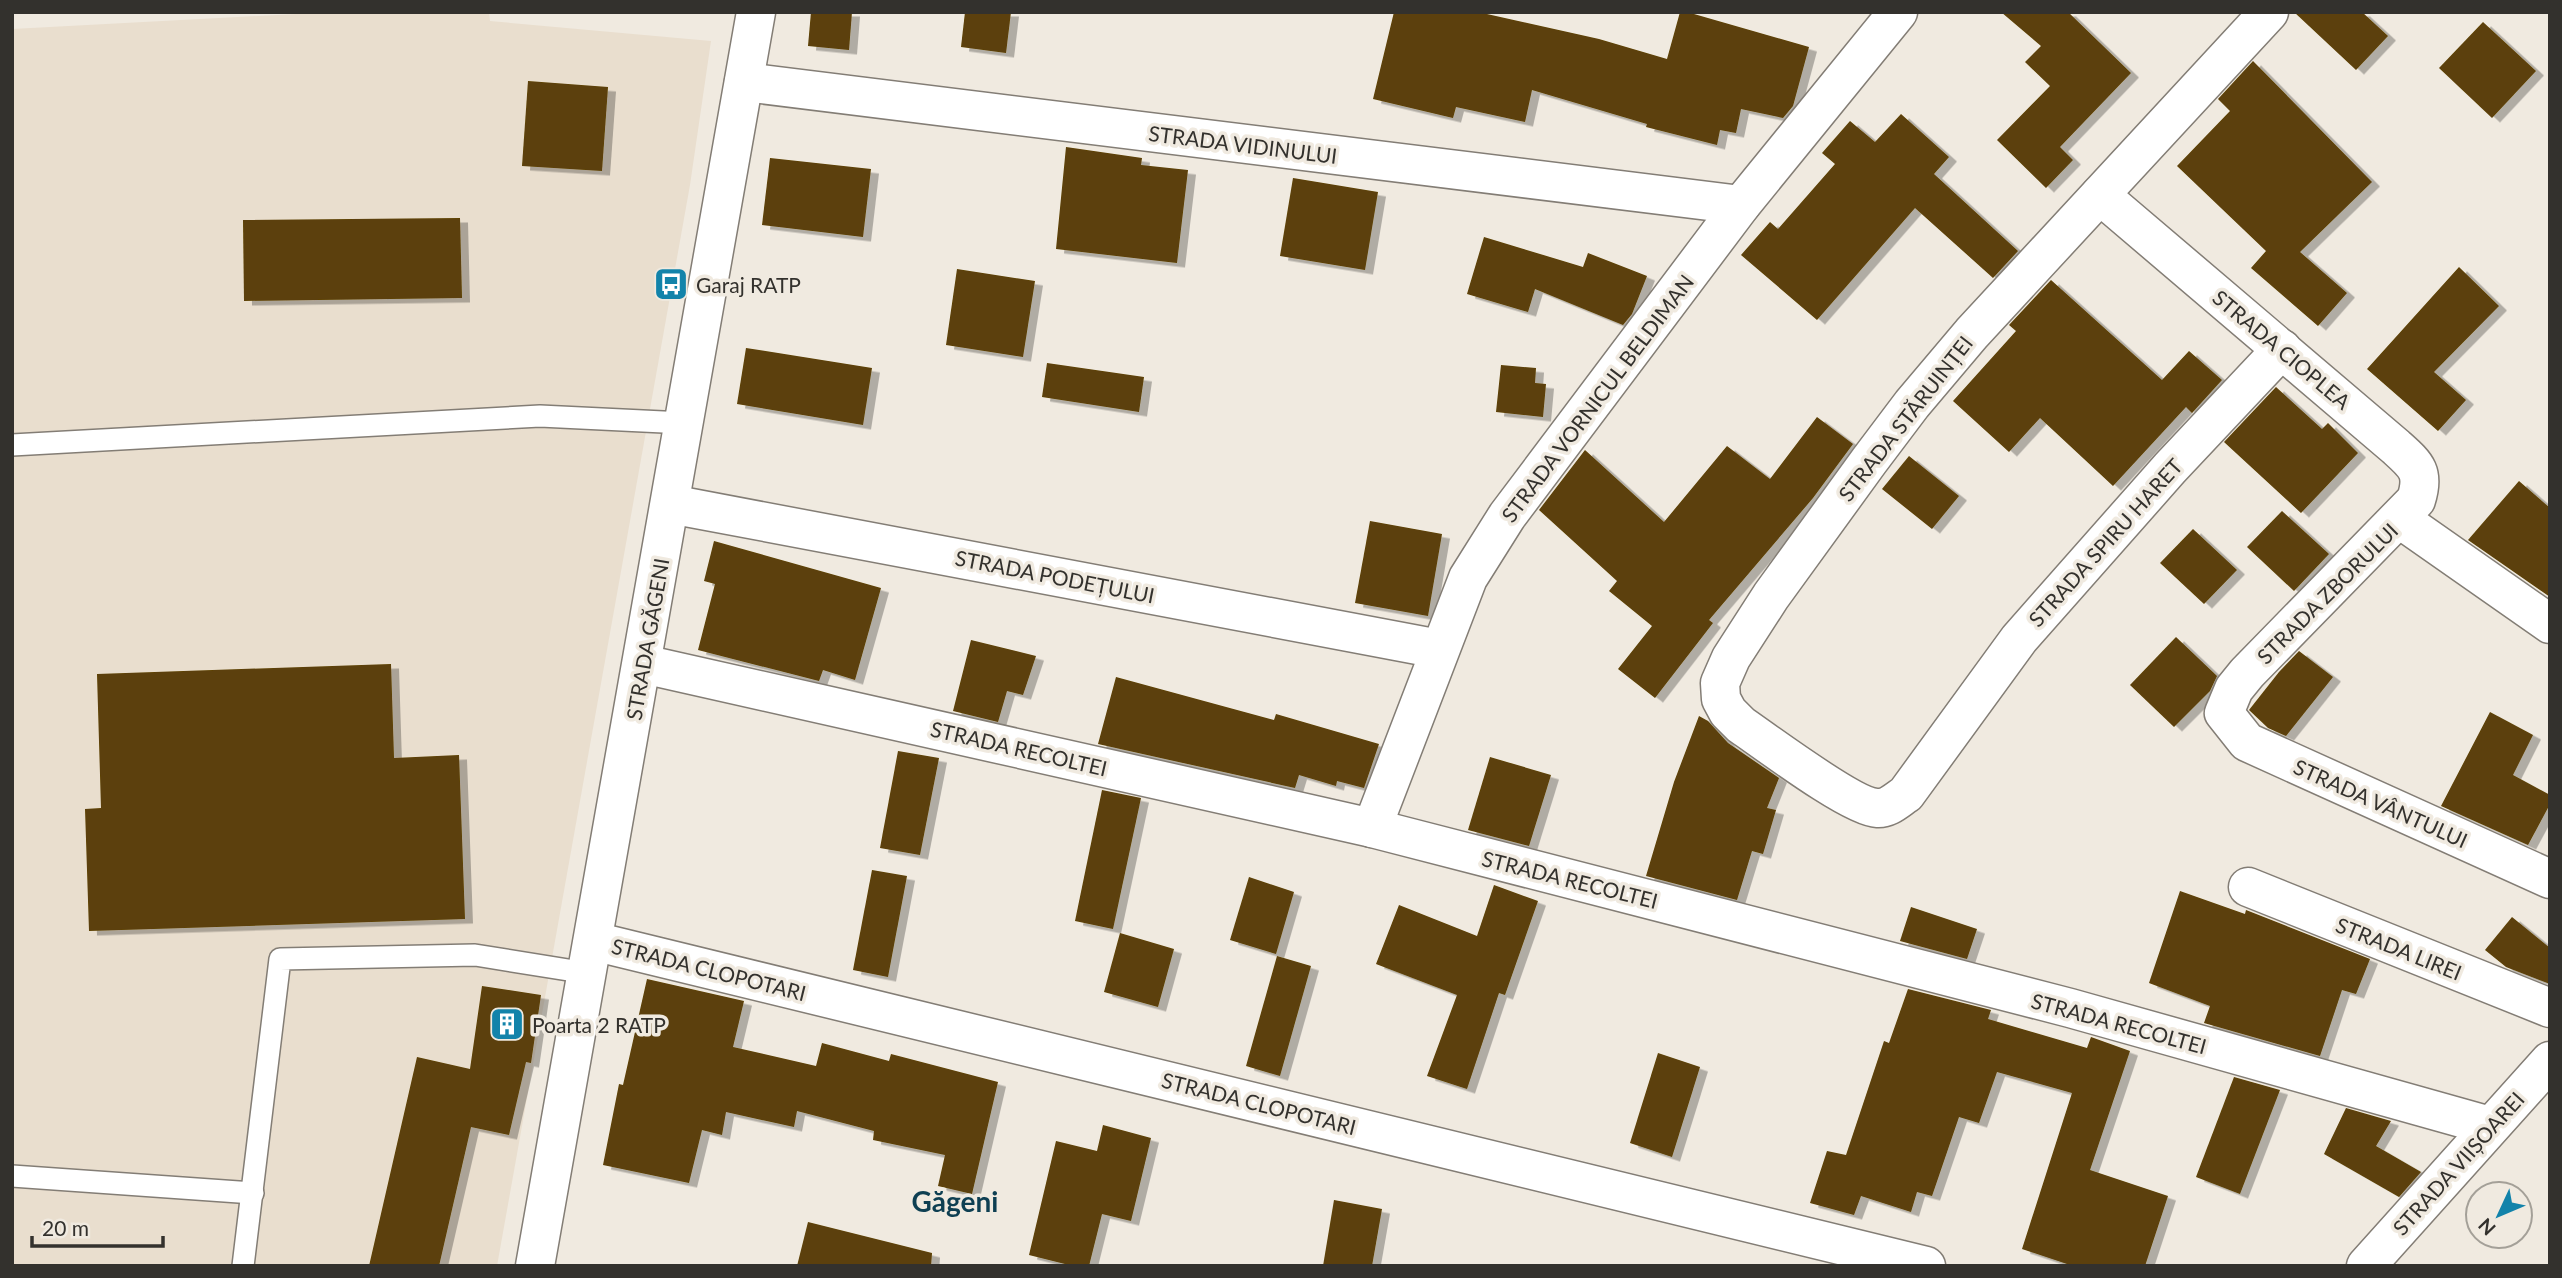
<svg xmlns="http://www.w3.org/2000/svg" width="2562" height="1278" font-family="Lato,sans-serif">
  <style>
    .built { fill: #e9dece }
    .building { fill: #5c4007; filter: url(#shadow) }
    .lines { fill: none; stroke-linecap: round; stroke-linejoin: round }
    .lane-casing { stroke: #837d75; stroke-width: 24 }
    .street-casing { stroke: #837d75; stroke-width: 41 }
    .secondary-casing { stroke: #837d75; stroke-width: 41 }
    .lane { stroke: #fff; stroke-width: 21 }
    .street { stroke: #fff; stroke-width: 38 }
    .secondary { stroke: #fff; stroke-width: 38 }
    .labels { text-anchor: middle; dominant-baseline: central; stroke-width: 7; stroke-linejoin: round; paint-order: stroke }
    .street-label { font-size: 21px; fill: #33312d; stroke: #f0eae0 }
    .poi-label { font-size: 21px; fill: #33312d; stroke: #f0eae0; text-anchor: start }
    .district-label { font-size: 28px; font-weight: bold; fill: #0e3f52; stroke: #f0eae0 }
  </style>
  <defs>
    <filter id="shadow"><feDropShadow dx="8" dy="4.5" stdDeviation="0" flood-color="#0004"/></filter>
  </defs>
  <rect width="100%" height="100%" fill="#f0eae0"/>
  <polygon class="built" points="334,12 489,12 490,21 711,41 690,185 497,1266 12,1266 12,29"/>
  <g class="building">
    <polygon points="811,12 852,12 849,50 808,46"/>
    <polygon points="965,12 1011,12 1006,53 961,47"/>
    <polygon points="1394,12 1478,12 1599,39 1667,59 1680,12 1687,12 1809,47 1793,106 1783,118 1741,109 1736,133 1720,130 1717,145 1646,127 1647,124 1532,90 1525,122 1456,107 1453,118 1373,99"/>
    <polygon points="2001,12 2068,12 2131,73 2060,147 2073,160 2046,188 1997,140 2050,86 2025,62 2041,46"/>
    <polygon points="2294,12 2362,12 2388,36 2356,70"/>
    <polygon points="2483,22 2536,71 2492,118 2439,68"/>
    <polygon points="2253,61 2372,182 2300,252 2347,293 2318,326 2251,268 2266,251 2177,166 2230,111 2218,99"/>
    <polygon points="528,81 608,87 602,171 522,166"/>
    <polygon points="1901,114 1949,157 1934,174 2018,251 1993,278 1915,208 1817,320 1741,255 1770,222 1778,229 1835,164 1822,153 1850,121 1875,142"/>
    <polygon points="1066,147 1142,158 1141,165 1188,170 1177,263 1056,249"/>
    <polygon points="770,158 871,169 863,237 762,225"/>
    <polygon points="1293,178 1378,192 1365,270 1280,256"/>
    <polygon points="460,218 462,298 244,301 243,220"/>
    <polygon points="1484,237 1583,267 1588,253 1647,276 1632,314 1623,325 1535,289 1528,312 1467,294"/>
    <polygon points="2459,267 2499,306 2434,372 2466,400 2438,431 2367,369"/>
    <polygon points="957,269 1035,281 1023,357 946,345"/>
    <polygon points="2051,280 2162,380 2189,351 2222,380 2192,413 2186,407 2113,486 2040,418 2009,452 1953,401 2016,331 2009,325"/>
    <polygon points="746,348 872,368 863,425 737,404"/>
    <polygon points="1047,363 1144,377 1139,412 1042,397"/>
    <polygon points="1501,365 1536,368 1535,383 1546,384 1543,417 1496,412"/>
    <polygon points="2276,387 2322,429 2328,423 2358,453 2301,513 2224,442"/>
    <polygon points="1817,417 1853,444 1813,498 1709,620 1713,623 1655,698 1618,669 1652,626 1609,591 1617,581 1539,510 1585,450 1664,522 1727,446 1770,479"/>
    <polygon points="1909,456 1959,496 1932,529 1882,489"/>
    <polygon points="2519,481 2550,508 2550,597 2468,540"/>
    <polygon points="2282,511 2329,554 2294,591 2247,547"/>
    <polygon points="1370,521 1442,534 1428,616 1355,603"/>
    <polygon points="2193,529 2237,570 2204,604 2160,563"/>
    <polygon points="714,541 881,588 855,680 823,670 819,681 698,650 715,584 704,581"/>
    <polygon points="2176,637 2217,676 2210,691 2174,727 2130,685"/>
    <polygon points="971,640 1036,656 1023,695 1007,691 998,722 953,711"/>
    <polygon points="2299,651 2333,677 2286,736 2268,728 2249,710 2279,672"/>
    <polygon points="391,664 394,758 459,755 465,919 89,931 85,809 101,808 97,674"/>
    <polygon points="1116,677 1274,720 1276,714 1379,744 1364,788 1337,781 1336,786 1299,775 1295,788 1107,746 1098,744"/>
    <polygon points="2490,712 2533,735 2513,775 2550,795 2550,804 2528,845 2441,806"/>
    <polygon points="1699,716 1708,721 1728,743 1779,778 1767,808 1776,810 1763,854 1752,851 1737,900 1646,876 1674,782"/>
    <polygon points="898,751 939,758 920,855 880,848"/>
    <polygon points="1490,757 1551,775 1529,846 1468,830"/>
    <polygon points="1102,790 1141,798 1113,929 1075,921"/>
    <polygon points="872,870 907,876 888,977 853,970"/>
    <polygon points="1249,877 1294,892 1276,954 1230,940"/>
    <polygon points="1494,885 1538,901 1505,995 1499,993 1467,1089 1427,1076 1457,995 1376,964 1399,905 1477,936"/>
    <polygon points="2180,891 2245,914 2246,910 2370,959 2356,994 2342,990 2320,1056 2204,1023 2210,1006 2149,983"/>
    <polygon points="1911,907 1977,929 1967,959 1900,941"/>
    <polygon points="2512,917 2550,948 2550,984 2506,967 2485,950"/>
    <polygon points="1120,933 1174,949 1158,1007 1104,992"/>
    <polygon points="1277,956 1311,966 1280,1076 1246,1066"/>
    <polygon points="647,979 744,1001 733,1047 816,1066 822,1043 889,1061 891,1054 998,1082 972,1194 938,1186 945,1155 873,1140 874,1131 797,1111 794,1127 726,1112 722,1135 702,1130 689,1183 603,1165 619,1084 623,1085"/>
    <polygon points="482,986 541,995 531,1063 526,1062 509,1135 471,1127 439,1266 369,1266 417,1057 470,1069"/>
    <polygon points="1908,989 1991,1010 1988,1019 2087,1048 2091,1037 2130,1051 2090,1170 2168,1196 2145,1266 2073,1266 2022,1249 2072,1093 1997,1072 1979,1123 1959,1117 1932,1196 1917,1192 1911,1212 1861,1196 1854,1215 1810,1203 1827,1151 1846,1155 1884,1041 1889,1043"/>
    <polygon points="1658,1053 1700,1067 1672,1157 1630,1143"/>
    <polygon points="2234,1077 2280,1090 2240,1194 2196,1177"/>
    <polygon points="2346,1108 2391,1121 2376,1146 2421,1172 2399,1197 2324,1154"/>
    <polygon points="1103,1125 1151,1138 1131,1221 1102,1214 1089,1266 1073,1266 1029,1255 1056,1141 1097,1151"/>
    <polygon points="1334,1200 1382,1209 1372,1266 1323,1266"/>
    <polygon points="808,1222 932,1253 931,1266 797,1266"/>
  </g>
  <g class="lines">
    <g class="lane-casing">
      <g id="lane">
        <polyline points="12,445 540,416 684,423"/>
        <polyline points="12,1176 253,1193"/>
        <polyline points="243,1266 280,959 475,955 587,973"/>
      </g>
    </g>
    <g class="street-casing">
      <g id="street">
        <path d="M2269,12L1972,333L1912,404L1869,461L1771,596L1731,658L1720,683L1721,699L1728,712L1741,725C1766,742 1852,807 1877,808C1888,809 1897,800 1906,794L2019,639L2170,468L2282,349"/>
        <polyline points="744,82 1741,205"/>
        <path d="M2100,195L2396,447C2416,465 2425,472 2416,500L2247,673L2234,689L2224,713L2247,742L2550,879"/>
        <polyline points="670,504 1439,649"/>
        <polyline points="2400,519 2550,624"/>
        <polyline points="643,664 1372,828 2070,1008 2490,1126"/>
        <polyline points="1372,828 1468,578 1507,516 1741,205 1898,12"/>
        <polyline points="2248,887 2550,1008"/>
        <polyline points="593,941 1926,1266"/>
        <polyline points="2366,1266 2550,1061"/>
      </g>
    </g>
    <g class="secondary-casing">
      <polyline id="secondary" points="535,1266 756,12"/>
    </g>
    <use href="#lane" class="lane"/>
    <use href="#street" class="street"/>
    <use href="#secondary" class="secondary"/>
  </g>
  <defs>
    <g id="bus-square" transform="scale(1.75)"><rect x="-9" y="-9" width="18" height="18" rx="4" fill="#1283aa" stroke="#f0eae0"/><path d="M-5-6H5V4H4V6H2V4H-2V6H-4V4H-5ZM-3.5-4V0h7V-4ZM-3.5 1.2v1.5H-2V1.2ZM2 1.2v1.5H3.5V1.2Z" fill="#fff"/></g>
    <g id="building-square" transform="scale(1.75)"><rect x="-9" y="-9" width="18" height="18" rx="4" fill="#1283aa" stroke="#f0eae0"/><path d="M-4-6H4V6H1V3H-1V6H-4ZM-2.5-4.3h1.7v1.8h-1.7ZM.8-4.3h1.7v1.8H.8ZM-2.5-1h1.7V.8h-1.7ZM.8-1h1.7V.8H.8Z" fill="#fff"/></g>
  </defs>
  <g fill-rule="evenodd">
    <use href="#bus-square" x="671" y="284"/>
    <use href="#building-square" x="507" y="1024"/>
  </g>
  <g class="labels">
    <g class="street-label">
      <text transform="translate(1243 144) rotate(7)">STRADA VIDINULUI</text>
      <text transform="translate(2282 349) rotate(40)">STRADA CIOPLEA</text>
      <text transform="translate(1597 398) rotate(-53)">STRADA VORNICUL BELDIMAN</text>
      <text transform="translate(1905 418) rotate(-52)">STRADA STĂRUINȚEI</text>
      <text transform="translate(2105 542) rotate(-48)">STRADA SPIRU HARET</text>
      <text transform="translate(1055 576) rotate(11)">STRADA PODEȚULUI</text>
      <text transform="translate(2327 593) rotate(-45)">STRADA ZBORULUI</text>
      <text transform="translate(647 639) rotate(-80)">STRADA GĂGENI</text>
      <text transform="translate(1019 748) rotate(13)">STRADA RECOLTEI</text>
      <text transform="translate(2381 803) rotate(24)">STRADA VÂNTULUI</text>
      <text transform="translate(1570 879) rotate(14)">STRADA RECOLTEI</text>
      <text transform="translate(2399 948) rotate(22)">STRADA LIREI</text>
      <text transform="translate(709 969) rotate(14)">STRADA CLOPOTARI</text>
      <text transform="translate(2119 1023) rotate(15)">STRADA RECOLTEI</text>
      <text transform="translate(1259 1103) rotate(14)">STRADA CLOPOTARI</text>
      <text transform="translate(2458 1163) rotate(-48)">STRADA VIIȘOAREI</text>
    </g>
    <g class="poi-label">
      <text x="696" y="284">Garaj RATP</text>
      <text x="532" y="1024">Poarta 2 RATP</text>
    </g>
    <g class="district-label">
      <text x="955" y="1201">Găgeni</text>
    </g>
  </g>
  <rect width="2562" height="1278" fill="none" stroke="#33312d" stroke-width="28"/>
  <g transform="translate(2499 1215) rotate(226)"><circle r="33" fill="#f0eae0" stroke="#a4a098" stroke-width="2"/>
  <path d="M0-5L12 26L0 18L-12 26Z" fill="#1283aa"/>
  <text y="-10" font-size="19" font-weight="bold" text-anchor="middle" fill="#33312d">N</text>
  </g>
  <path d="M32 1236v10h131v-10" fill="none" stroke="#33312d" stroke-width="3.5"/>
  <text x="42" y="1236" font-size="21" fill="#33312d" stroke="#f0eae0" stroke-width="5" paint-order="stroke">20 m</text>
</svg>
